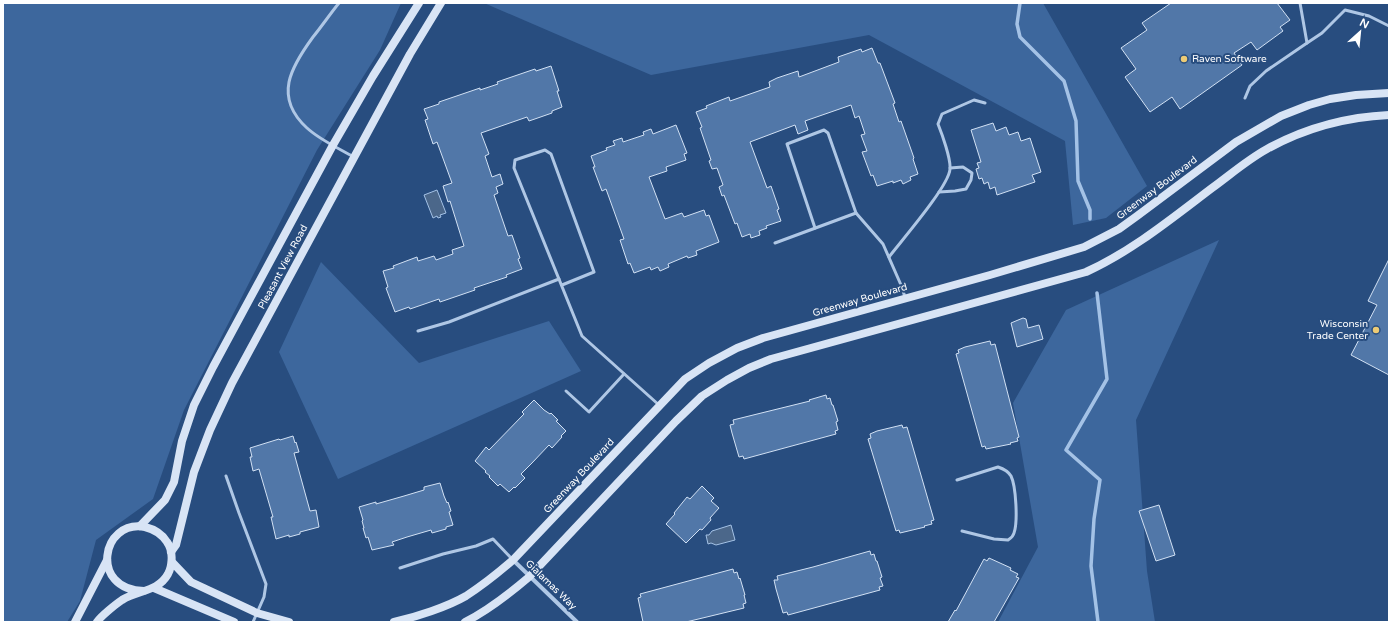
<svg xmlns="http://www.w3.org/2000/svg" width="1392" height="625" font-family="'Varela Round',sans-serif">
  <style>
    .green { fill: #3d679d }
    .water { fill: #4b678a; stroke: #a4c2e6 }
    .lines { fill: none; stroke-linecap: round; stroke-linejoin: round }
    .stream { stroke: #a4c2e6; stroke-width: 3.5 }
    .building { fill: #5177a8; stroke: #d2e1f4 }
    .lane { stroke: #afc7e5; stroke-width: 3 }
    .street { stroke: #afc7e5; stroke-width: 4 }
    .secondary { stroke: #d8e4f5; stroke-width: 8 }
    .poi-dot { fill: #edcb75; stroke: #284d7f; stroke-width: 1.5 }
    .labels { text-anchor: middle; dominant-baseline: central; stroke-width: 4; stroke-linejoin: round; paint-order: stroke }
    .poi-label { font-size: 10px; fill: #fff; stroke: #284d7f; text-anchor: start }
    .street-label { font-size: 10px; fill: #fff; stroke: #284d7f }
  </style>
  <rect width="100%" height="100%" fill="#284d7f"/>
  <g class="green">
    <polygon points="3,3 401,3 380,50 317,150 184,410 153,499 96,540 80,601 67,622 3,622"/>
    <polygon points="484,3 1043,3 1147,186 1106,218 1073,225 1065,141 869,35 651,75"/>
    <polygon points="1219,240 1136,420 1147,571 1155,622 998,622 1038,547 1013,403 1066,310"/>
    <polygon points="321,262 419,363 549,321 581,371 338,479 279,352"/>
  </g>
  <g class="water">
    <polygon points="437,190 446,213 440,215 441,217 438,218 437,216 433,218 424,195"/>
    <polygon points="731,525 735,540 716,545 711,543 708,544 706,535 709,535 712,531"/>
  </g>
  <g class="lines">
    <g class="stream">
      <polyline points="1020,3 1017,24 1020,37 1064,81 1076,121 1078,181 1090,210 1090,219"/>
      <polyline points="1097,293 1107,379 1066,450 1100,480 1094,519 1091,566 1098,622"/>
    </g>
  </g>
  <g class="building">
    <polygon points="1171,3 1277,3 1290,20 1280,27 1283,31 1257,50 1251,42 1234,53 1242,65 1180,109 1172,97 1150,112 1125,77 1136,69 1121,48 1147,30 1142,23"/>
    <polygon points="872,48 878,63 880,63 895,103 893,104 899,122 901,121 914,158 913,159 918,174 910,177 911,180 903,184 901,180 893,183 893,181 877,186 873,175 871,176 862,152 867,151 861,135 865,134 859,116 855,118 851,105 805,121 808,130 798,134 795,125 750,142 767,188 771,186 779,209 777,210 781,221 766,226 767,228 759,231 760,235 751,238 750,234 742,237 737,223 735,224 724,195 722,196 719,187 723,185 717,168 712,169 709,161 711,160 700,128 702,127 696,112 707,108 706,106 729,97 730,101 770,87 769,82 777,78 798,71 799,77 839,62 838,57 861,49 862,52"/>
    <polygon points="551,66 559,91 557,91 562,107 552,111 552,113 529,121 527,117 481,133 489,154 485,156 492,177 500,174 503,184 496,187 498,193 494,195 508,236 512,235 520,258 518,259 522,269 506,275 507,277 474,288 475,290 440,302 439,299 410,309 409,307 395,312 386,288 388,287 383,271 394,268 393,266 417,257 418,261 434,256 436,260 453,254 452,250 464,246 450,201 448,202 443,186 452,183 437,142 433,144 425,120 428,119 424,109 439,104 439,102 480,88 480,90 498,84 497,82 535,69 536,71"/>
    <polygon points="993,123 996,131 1006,127 1009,135 1018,132 1021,141 1030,138 1041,172 1032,175 1035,182 997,195 995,187 990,189 988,182 984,184 982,178 979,179 976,169 979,168 977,163 981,162 971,130"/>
    <polygon points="676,125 687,153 684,154 686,160 666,167 667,171 649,177 665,219 682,213 684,217 704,210 706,216 709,215 719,242 696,251 697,255 688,258 687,256 668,264 669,267 660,271 658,267 651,270 650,267 634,273 630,263 628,264 620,240 624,239 606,189 602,191 593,167 595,167 591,156 607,150 606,148 615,145 613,141 622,138 623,142 644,135 643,132 651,129 653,134"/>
    <polygon points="1389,259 1389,375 1351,355 1377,305 1368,301"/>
    <polygon points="1023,318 1026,319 1028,328 1039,325 1043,339 1017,347 1011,323"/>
    <polygon points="990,341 991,345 995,344 1019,437 1017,438 1018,441 1010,443 1011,444 986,449 985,446 982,447 956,354 959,353 958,350 965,347"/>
    <polygon points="826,395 827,399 830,398 832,405 833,405 838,421 836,422 838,430 835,431 836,434 744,459 743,456 739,457 732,433 730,425 734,424 733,420 810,401 809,400"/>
    <polygon points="534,400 544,410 550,414 551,413 558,420 556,421 566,431 561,436 562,437 552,448 549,445 532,463 521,474 525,478 515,488 514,487 509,492 500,484 498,486 489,477 490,476 485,472 486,471 475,461 486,447 489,450 524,414 522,412"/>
    <polygon points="902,425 903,428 907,427 934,520 931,521 932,524 924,526 925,527 900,533 899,530 896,531 868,439 871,438 870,434 877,431"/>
    <polygon points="293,436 295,443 296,442 299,452 294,453 310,511 316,510 319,527 300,532 300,534 289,537 289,535 276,539 271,517 273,517 259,469 253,471 250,457 252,457 250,448 279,439 280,440"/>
    <polygon points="440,483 444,496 447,503 448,502 451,511 449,512 453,525 446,527 446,529 432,533 431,530 407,537 392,542 394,545 372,550 368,537 366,538 363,528 364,528 362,521 363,520 359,507 376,502 376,504 404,496 424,490 424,487"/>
    <polygon points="702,486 714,498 711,501 719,508 710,518 711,520 702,530 700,529 686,543 666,524 675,514 674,513 687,497 690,499"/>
    <polygon points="1159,505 1175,555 1156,561 1139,511"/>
    <polygon points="870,551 871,555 874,554 876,561 877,561 882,577 880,578 883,586 879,587 880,590 788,615 787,612 783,613 776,589 774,580 778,580 777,576 813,567"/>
    <polygon points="989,558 1011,568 1010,570 1018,574 1016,577 1019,578 994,622 948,622 955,610 956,611 984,559 987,561"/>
    <polygon points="733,569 734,573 737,572 739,579 740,578 745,595 744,595 746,603 743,604 744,608 686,622 643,622 638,598 641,597 640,594"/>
  </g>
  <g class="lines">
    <g class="lane">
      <path d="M339,3C330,14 322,26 313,37C291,67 273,97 307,128C320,140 338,148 354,157"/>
      <polyline points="1307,43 1322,33 1345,10 1369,16 1389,26"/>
      <polyline points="1245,98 1250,86 1266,71 1307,43 1300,3"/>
      <polyline points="939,192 955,191 966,189 971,180 972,173 963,167 950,168"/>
      <polyline points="815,228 787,144 824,130 828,133 856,213"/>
      <polyline points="775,243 856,213 883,244 901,285 905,297"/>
      <path d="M889,257C902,240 949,186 950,169C951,159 942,134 938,124L942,114L974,100L985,103"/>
      <polyline points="562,285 594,272 551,154 545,150 515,160 514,168 582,336 659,405"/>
      <polyline points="418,331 449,322 559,279"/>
      <polyline points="566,391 589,412 624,374"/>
      <polyline points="226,476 239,513 266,584 264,597 253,622"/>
      <path d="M957,480L998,467C1004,469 1008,471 1011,476C1016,486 1018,522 1014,533C1013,537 1011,538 1008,540L994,539L962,531"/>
      <polyline points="400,568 443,554 476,546 493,539 512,559"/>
    </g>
    <polyline class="street" points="513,560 577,622"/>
    <g class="secondary">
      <polyline points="140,526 165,500 174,482 182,441 194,405 213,367 333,145 373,76 419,3"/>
      <polyline points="171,552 176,545 194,472 210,430 232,383 410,54 441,3"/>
      <polyline points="172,562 191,582 257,613 289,622"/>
      <polyline points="154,588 234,622"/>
      <polyline points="75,622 107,560"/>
      <path d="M97,622C101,616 116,604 122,600C138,590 158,592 168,574C173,564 173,550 167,542C162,534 153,529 145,527C101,519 89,590 144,591"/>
      <path d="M394,622C416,617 447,607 466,596C483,585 498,573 513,560L685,379L709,363L737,348L763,338L990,275L1084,247L1119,229L1137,216L1236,142L1281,116L1309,105L1330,99L1356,95L1389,93"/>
      <path d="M465,622C489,610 509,594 529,577L676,421L702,396L727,380L749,368L771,359L1086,272C1132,251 1171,219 1212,188C1230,175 1247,160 1267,149C1305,128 1346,117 1389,115"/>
    </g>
  </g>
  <g class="poi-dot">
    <circle cx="1184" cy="59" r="4"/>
    <circle cx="1376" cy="330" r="4"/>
  </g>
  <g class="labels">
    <g class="poi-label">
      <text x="1192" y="59">Raven Software</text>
      <text x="1368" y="324" text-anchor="end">Wisconsin<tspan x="1368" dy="12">Trade Center</tspan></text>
    </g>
    <g class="street-label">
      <text transform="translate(1157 188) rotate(-37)">Greenway Boulevard</text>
      <text transform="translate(283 267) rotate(-62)">Pleasant View Road</text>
      <text transform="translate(860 300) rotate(-16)">Greenway Boulevard</text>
      <text transform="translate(579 476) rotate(-47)">Greenway Boulevard</text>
      <text transform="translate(551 585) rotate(44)">Gialamas Way</text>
    </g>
  </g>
  <rect width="1392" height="625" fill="none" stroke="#ffffff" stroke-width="8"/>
  <g transform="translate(1360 32) rotate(27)" stroke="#284d7f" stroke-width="3" paint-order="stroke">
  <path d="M0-3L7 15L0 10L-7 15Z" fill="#ffffff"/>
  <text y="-6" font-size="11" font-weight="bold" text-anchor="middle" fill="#ffffff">N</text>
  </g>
</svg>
